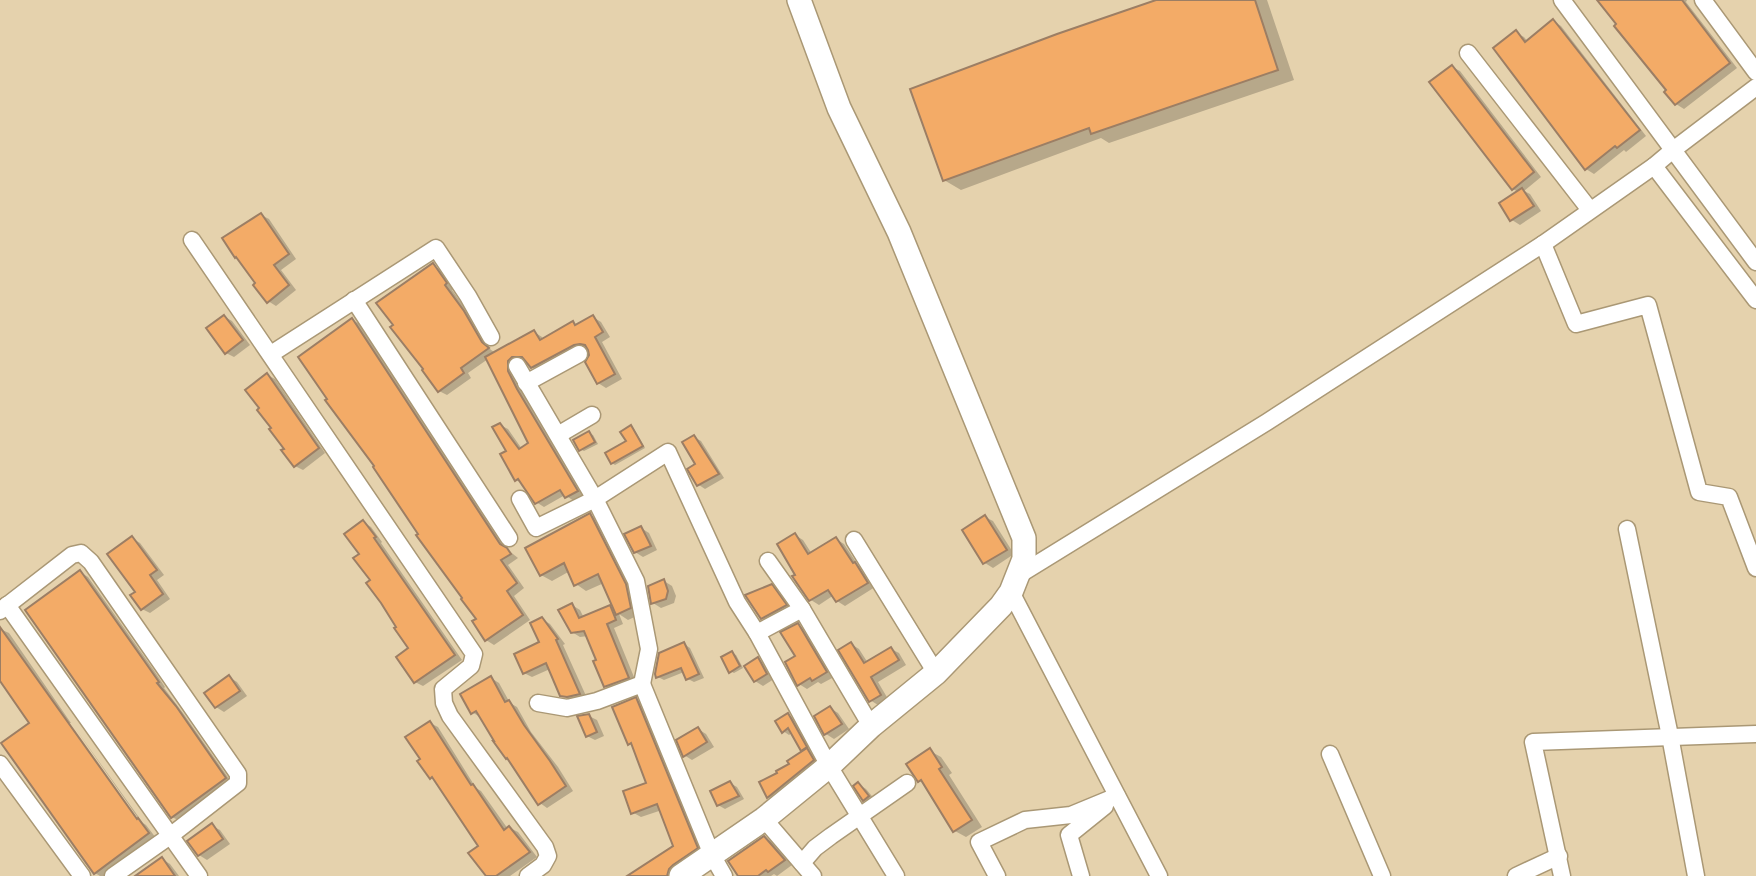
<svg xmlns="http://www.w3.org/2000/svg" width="1756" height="876" font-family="Barlow,sans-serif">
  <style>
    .shadow { fill: #0003 }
    .building { fill: #f3ab67; stroke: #9c7e64; stroke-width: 2 }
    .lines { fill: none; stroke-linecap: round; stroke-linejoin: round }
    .street-casing { stroke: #aa9875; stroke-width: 19 }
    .secondary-casing { stroke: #aa9875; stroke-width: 26 }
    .street { stroke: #fff; stroke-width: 16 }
    .secondary { stroke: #fff; stroke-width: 23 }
  </style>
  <rect width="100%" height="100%" fill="#e5d2ad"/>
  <g class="shadow">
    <polygon points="1161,0 1267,0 1294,80 1109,143 1101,138 961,190 944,180"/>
    <polygon points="1601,0 1687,0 1686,2 1737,68 1684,109 1676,104 1669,91"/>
    <polygon points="1553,21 1561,26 1646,136 1626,152 1624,150 1594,174 1586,169 1496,49 1516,33 1524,37 1528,42"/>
    <polygon points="1452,67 1460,71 1541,177 1524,191 1530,194 1541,211 1520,225 1512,220 1501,203 1518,192 1513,189"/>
    <polygon points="261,215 269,219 296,259 281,270 296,290 276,306 268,301 257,284"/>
    <polygon points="433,265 441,270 454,288 452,290 472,318 490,349 495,353 534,332 542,337 544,340 573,323 578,326 593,317 601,322 610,337 602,342 622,379 606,388 598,383 589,347 583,348 540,372 532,367 526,359 519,361 585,495 574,501 565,495 544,507 536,502 524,484 516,480 500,425 508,429 522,449 531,444 488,359 468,373 471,378 447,395 439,391"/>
    <polygon points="225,317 232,321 250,345 234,357 226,353"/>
    <polygon points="352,320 360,324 508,550 518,558 508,565 524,588 514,596 530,620 494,645 486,640"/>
    <polygon points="267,375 275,379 325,453 303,470 295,466 286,449"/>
    <polygon points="631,428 634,429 645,448 615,465 612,463 628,442"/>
    <polygon points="589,433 593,435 598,444 584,451 580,449"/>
    <polygon points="694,437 701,441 724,478 705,489 699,485"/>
    <polygon points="590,515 601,521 636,592 641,614 628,620 619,614 623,624 614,628 636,682 613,691 605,686 598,661 588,636 580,637 572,632 572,605 580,610 584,618 609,607 616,610 604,583 586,591 576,584 570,571 552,581 541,575"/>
    <polygon points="985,517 993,521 1014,554 993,568 985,563 964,530"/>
    <polygon points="363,522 371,527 382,542 381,543 462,660 423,686 415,682 411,649 372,581 361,555"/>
    <polygon points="641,528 649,533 657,550 643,557 635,552"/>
    <polygon points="795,535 803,540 812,554 836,539 844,544 858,565 863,568 875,587 845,606 837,601 834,595 819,605 811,600 798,576"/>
    <polygon points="132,538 140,543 164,575 157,580 170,599 150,613 142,609 138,592"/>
    <polygon points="80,572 88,577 153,669 165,687 164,688 183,713 232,783 180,821 172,817"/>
    <polygon points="664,581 672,586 676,596 674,603 661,608 653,603"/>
    <polygon points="772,586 780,591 793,610 770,623 762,618"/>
    <polygon points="542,619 550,624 565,644 563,645 587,698 570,700 562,695 550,669 532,677 524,673 541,643"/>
    <polygon points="798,625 806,630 834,677 821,684 818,682 807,689 799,684 797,657"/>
    <polygon points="0,629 9,633 71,723 67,723 140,827 143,825 75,728 143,823 146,825 156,838 105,876 100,876 95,873 4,744 32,724 0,677"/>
    <polygon points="684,644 690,648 704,678 694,682 688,679 684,672 664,680 658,677"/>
    <polygon points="851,644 859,649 868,663 891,649 899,653 906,665 878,682 888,699 878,705 870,700"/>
    <polygon points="732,653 736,655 743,668 734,673 730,671"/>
    <polygon points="758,659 766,664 774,679 763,686 755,681"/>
    <polygon points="229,677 237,682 247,696 224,712 216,707 207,694"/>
    <polygon points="491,678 499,683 510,703 517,707 531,732 558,767 573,791 547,808 540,803 480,717 472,712"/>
    <polygon points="636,699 645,704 705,853 676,876 630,876 676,847 662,810 641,817 632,812 648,784 635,747 629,744"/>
    <polygon points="830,708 838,713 849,729 834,739 826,734 816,717"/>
    <polygon points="788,715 794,718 812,750 810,751 813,753 819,764 774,800 768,797 761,783 791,765 805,751 802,749 793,732 789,735 783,731"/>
    <polygon points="589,716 597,720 604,736 595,740 587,736"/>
    <polygon points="430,723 438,727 476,788 481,791 508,829 510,828 518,832 537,857 510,876 488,876 481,846 438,782 431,778"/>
    <polygon points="698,729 706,734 714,747 692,760 684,755"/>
    <polygon points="930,751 941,757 952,773 949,775 982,827 966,837 955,831 926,784 919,781"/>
    <polygon points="730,783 737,787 744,799 725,809 718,805"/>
    <polygon points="858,784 866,789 876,801 872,804 864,800"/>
    <polygon points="212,826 220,830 230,844 207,860 199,855 190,842"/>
    <polygon points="765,838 773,842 792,865 777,876 774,874 771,876 741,876"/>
    <polygon points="162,859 170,864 179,876 140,876"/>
  </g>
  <g class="building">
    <polygon points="1156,0 1255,0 1278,70 1091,134 1089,128 943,181 910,89 1057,34"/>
    <polygon points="1597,0 1682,0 1730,63 1675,105 1664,92 1666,90 1614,26 1616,24"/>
    <polygon points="1553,19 1640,130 1617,148 1615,146 1585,170 1493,48 1516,30 1525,42"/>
    <polygon points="1452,65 1534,172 1512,190 1429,82"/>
    <polygon points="1522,188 1534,206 1510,221 1499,203"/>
    <polygon points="261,213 289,254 274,265 289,285 267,303 253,285 255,283 236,257 235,258 222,238"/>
    <polygon points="433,263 447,283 445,285 464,311 482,342 489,348 461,368 464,373 438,392 422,370 423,369 390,327 393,325 376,303"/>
    <polygon points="224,315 243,340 225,354 206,328"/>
    <polygon points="593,315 603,332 595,337 615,374 597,384 585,362 589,355 588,350 585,345 580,344 574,345 531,368 522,357 512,357 508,361 508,371 517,389 578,491 565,498 560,490 535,504 518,479 515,481 500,454 506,451 492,427 500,423 519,449 528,443 485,357 534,330 540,340 573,321 575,325"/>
    <polygon points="352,318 500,544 507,548 511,554 501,560 517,583 507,591 523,615 485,641 472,621 476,619 461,599 462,598 416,535 418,534 373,467 374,466 325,400 327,399 298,357"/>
    <polygon points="267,373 319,448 294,467 281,450 284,449 269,429 271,428 257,410 259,408 245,390"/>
    <polygon points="631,425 643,446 611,464 605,453 626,441 620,432"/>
    <polygon points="589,431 595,442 579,451 573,440"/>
    <polygon points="694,435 719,474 697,486 687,469 695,464 682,442"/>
    <polygon points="590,513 626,584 631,608 616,615 598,574 574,586 564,563 540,576 525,548"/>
    <polygon points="985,515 1007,550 983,564 962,530"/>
    <polygon points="363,520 376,537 374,538 455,655 414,683 396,657 408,648 394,628 396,627 381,603 366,583 370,580 353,558 359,554 344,534"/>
    <polygon points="641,526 651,546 634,553 624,534"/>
    <polygon points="795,533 808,554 836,537 853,563 855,562 868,583 836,602 828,590 809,601 792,576 795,575 777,544"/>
    <polygon points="132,536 157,570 150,575 163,594 141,610 130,595 135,592 107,554"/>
    <polygon points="80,570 145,662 159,682 157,683 176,706 226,778 171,818 25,610"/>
    <polygon points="664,579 668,591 666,599 651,604 648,586"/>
    <polygon points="772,584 787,605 761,619 745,595"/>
    <polygon points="572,603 579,618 610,605 616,620 607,624 629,678 604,687 593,661 596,660 584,631 571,633 558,610"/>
    <polygon points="542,617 558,639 556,640 580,694 567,697 560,696 546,663 523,674 514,654 539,642 530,623"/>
    <polygon points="798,623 827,672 812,681 810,678 797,686 785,662 795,656 780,632"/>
    <polygon points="0,627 137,819 138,818 149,833 94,874 1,743 29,723 0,681"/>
    <polygon points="684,642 699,674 686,680 681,668 656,678 655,674 659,653"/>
    <polygon points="851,642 864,663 891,647 899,660 871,677 881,695 869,702 838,650"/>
    <polygon points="732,651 740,666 729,673 721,657"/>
    <polygon points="758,657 767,674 754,682 744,666"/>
    <polygon points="229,675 240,691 215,708 204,693"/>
    <polygon points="491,676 505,702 509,700 524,725 550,761 566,786 538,805 507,758 506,759 493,741 494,741 476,711 471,714 460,694"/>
    <polygon points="636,697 698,848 673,865 669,869 667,876 627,876 673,846 657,804 631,814 623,791 646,783 631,743 628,745 612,707"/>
    <polygon points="830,706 842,724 824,735 814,716"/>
    <polygon points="788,713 807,747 801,751 788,728 782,733 775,721"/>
    <polygon points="589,714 597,732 586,737 577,716"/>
    <polygon points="430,721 471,785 473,784 504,830 509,826 530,852 496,876 486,876 468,853 478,846 432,777 430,779 417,761 420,759 405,737"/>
    <polygon points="698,727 707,742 683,757 676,740"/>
    <polygon points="807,748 814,760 767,798 759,782 777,773 776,771 789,764 787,761"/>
    <polygon points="930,748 942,767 939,769 972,820 953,832 921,780 918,782 906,764"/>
    <polygon points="730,781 739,796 717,806 710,791"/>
    <polygon points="858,782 869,796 863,801 853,786"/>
    <polygon points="212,823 223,839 198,856 187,841"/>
    <polygon points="764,836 785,860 768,872 766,870 758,876 738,876 728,861"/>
    <polygon points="162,857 175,876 135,876"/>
  </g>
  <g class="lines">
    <g class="street-casing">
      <g id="street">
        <polyline points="1562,0 1756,262"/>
        <polyline points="1703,0 1756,72"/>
        <polyline points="1468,53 1590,210"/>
        <polyline points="1654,166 1756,300"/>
        <polyline points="192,240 474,654 471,666 443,689 444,703 450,716 545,847 548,856 543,865 528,876"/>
        <polyline points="1543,244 1576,324 1648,305 1699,492 1729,497 1756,568"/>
        <polyline points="354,300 509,538"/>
        <polyline points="271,354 436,248 468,296 491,337"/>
        <polyline points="517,366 595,499 636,581 649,649 642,684"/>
        <polyline points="526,383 579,354"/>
        <polyline points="558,435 592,415"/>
        <polyline points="520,499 536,528 595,499 668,452 737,602 757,633 829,766 896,876"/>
        <polyline points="1627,529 1670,736 1696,876"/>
        <polyline points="854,540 936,673"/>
        <polyline points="768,561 802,609 871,726"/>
        <polyline points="1019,575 1267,422 1543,244 1654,166 1673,150 1756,87"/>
        <polyline points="1011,592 1159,876"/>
        <polyline points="7,605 199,876"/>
        <polyline points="0,611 72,555 81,553 91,562 238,774 238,783 170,836 113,876"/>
        <polyline points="757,633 802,609"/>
        <polyline points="538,703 567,708 597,701 642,684 712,855 724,876"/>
        <polyline points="1330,754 1382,876"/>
        <polyline points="0,764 82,876"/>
        <polyline points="764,819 813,876"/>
        <polyline points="802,863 815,848 831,836 907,783"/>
        <polyline points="997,876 979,842 1025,820 1071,815 1117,796"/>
        <polyline points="1081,876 1069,835 1105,806"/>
        <polyline points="1516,876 1559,856"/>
        <polyline points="1562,876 1533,742 1756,734"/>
      </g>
    </g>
    <g class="secondary-casing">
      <polyline id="secondary" points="681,876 764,819 829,766 871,726 936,673 1001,606 1011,592 1024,559 1024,538 899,232 839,108 799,0"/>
    </g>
    <use href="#street" class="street"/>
    <use href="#secondary" class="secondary"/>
  </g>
</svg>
